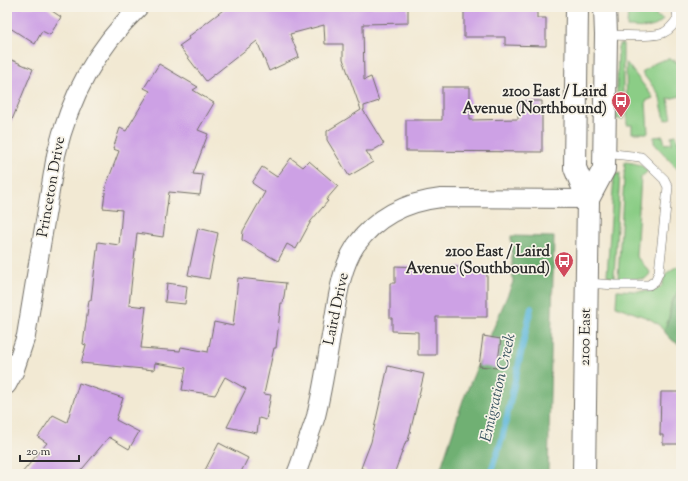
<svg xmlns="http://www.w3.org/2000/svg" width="688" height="481" font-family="'Sorts Mill Goudy',serif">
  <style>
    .green { fill: #8bcd86; stroke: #5b7c58 }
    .forest { fill: #70b073; stroke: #4e6e4f }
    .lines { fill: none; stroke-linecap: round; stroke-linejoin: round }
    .stream { stroke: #5db8db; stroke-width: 6 }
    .building { fill: #cda1e5 }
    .lane-casing { stroke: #716e66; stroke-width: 10 }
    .street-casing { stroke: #716e66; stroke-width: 20 }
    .secondary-casing { stroke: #716e66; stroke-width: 24 }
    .lane { stroke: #fff; stroke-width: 9 }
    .street { stroke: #fff; stroke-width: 18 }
    .secondary { stroke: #fff; stroke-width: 22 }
    .labels { text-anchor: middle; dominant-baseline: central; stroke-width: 3.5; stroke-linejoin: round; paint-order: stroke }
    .poi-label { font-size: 15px; font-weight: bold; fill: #2b2b2b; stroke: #f7f3e8; text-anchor: end }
    .street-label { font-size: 15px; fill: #2b2b2b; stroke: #f7f3e8 }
    .water-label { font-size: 16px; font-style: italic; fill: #3a5560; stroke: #f7f3e8 }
  </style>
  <rect width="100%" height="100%" fill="#f7f3e8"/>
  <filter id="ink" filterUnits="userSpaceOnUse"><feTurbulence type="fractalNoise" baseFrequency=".025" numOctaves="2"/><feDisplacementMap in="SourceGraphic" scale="8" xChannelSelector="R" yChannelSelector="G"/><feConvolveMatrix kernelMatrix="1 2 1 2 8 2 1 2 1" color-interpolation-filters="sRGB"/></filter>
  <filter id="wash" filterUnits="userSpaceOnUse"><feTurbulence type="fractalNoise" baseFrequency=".012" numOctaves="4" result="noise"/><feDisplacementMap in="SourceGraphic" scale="16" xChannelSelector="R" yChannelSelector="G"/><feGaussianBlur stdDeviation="0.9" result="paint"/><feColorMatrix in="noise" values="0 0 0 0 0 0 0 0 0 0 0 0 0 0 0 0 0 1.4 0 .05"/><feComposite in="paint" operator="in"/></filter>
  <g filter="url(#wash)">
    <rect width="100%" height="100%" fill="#f2e9d3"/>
    <g class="green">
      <path d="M628,7H651V9L657,11L656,16L663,19C655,31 640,27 627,27Z"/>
      <polygon points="620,44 623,44 623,119 616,119 618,48"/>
      <path d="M668,59H671L672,61L675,60V62L681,61V96L668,99L672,118L665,120L659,94L642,73C650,65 657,61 668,59Z"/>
      <polygon points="626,62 652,96 653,98 646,101 648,133 632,133 632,125 627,125"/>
      <polygon points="676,135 678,142 681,142 681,173 654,143 654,137 663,136 665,144 672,143 671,136"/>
      <path d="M625,162C635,163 641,164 648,171L641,177L636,256L650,272L649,275L645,279L618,278Z"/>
      <polygon points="620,173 614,278 607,275 614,175"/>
      <path d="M681,265V286L671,303L669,318L664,331L658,324L650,319L616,306L617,290C627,290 654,294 661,287C663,284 663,281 664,278C667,271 674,268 681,265Z"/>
    </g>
    <g class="forest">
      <polygon points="511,236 554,237 548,474 439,474 463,400 513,282"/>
      <path d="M681,286V344C673,343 669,337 664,331L669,318L671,303Z"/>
    </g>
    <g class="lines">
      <g class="stream">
        <polyline points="679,308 681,307"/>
        <polyline points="490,474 502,439 531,308"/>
      </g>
    </g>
    <g id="blocks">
      <g class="building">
        <polygon points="7,7 46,7 61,17 50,35 42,31 35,44 7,26"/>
        <polygon points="227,7 408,7 408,23 363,24 364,80 371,77 379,101 364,106 364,110 363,110 384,144 372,151 366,151 373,162 349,176 327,140 327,131 361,110 343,59 343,44 325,44 324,25 290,34 299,57 269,71 257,41 206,81 179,46 189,39 188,37"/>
        <polygon points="464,7 537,7 537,18 546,18 546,46 505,45 505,37 464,37"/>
        <polygon points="7,58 33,69 7,132"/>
        <polygon points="159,64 198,87 193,90 214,103 198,130 208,134 193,174 203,175 200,195 169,192 163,237 137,233 129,305 146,307 141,348 180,351 181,347 208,352 214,322 233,326 238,278 286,283 283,303 281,303 276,348 274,348 264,394 271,395 266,420 259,418 257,433 227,427 246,389 225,377 215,395 182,390 186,368 155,363 154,370 81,363 86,345 83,344 89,300 91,300 98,242 119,245 122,210 103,208 106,186 119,151 113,149 120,128 126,131 150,91 144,88"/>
        <polygon points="442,87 470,87 470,120 518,119 518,101 542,101 542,152 406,151 406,120 442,120"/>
        <polygon points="291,158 303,167 309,161 338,186 326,200 328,201 311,221 296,249 287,244 278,261 242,240 243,231 265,192 252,183 262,167 277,177"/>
        <polygon points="198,228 218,233 209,279 188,275"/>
        <polygon points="395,266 418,267 418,269 453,270 453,267 487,267 487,317 436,317 436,355 418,355 418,332 392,331 392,318 390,318 390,283 395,283"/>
        <polygon points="167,283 187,286 185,304 165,302"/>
        <polygon points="483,336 501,339 497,368 479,366"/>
        <polygon points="388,366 424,374 408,441 406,441 394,474 365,474 366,470 361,468 371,442"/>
        <polygon points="79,383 123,398 116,420 139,432 129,449 109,437 78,474 21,474 47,443 38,437 53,415 67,422"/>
        <polygon points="661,392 681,392 681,444 663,444 663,435 660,435"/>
        <polygon points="219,443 248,458 240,474 203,474"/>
      </g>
    </g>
  </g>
  <g filter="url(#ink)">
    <use href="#blocks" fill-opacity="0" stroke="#716e66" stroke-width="1"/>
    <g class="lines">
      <g class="lane-casing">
        <g id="lane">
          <path d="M606,35C618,35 652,38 663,33C670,30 674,24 678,18L676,7"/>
          <polyline points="587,283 615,285 649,285 655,281 659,272 668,187 664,179 641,157 604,153"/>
        </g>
      </g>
      <g class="street-casing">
        <g id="street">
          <path d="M7,385L14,372L26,336L56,155C70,96 96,49 139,7"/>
          <path d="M296,474C300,465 303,455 306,445C309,436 313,426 316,416C323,388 327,359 332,330C337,302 340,269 356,245C377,216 406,202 441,198L588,199"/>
        </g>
      </g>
      <g class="secondary-casing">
        <g id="secondary">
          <polyline points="577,7 575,168 588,199 584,474"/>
          <polyline points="588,199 604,169 606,35 605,7"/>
        </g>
      </g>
      <use href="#lane" class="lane"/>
      <use href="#street" class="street"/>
      <use href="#secondary" class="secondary"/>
    </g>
  </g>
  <defs>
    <g id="bus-pin" transform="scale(1)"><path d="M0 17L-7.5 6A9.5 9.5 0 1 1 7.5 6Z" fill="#d1495b" stroke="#f7f3e8"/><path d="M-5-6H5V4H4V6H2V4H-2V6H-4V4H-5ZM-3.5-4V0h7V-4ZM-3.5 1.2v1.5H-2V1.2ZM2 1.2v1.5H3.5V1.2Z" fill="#fff"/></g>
  </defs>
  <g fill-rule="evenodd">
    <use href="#bus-pin" x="621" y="101"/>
    <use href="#bus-pin" x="564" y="261"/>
  </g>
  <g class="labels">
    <g class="poi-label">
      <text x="607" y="92">2100 East / Laird<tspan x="607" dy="17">Avenue (Northbound)</tspan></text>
      <text x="550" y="252">2100 East / Laird<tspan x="550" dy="17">Avenue (Southbound)</tspan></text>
    </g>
    <g class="street-label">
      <text transform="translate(52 187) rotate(-80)">Princeton Drive</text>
      <text transform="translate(337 309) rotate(-78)">Laird Drive</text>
      <text transform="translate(586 337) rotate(-89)">2100 East</text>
    </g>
    <g class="water-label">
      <text transform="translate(499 388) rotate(-77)">Emigration Creek</text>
    </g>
  </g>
  <rect width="688" height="481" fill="none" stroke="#f7f3e8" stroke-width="24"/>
  <path d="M20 455v6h59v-6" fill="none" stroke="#2b2b2b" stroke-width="2"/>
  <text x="26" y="455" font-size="12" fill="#2b2b2b" stroke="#f7f3e8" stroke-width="3" paint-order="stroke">20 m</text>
</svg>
